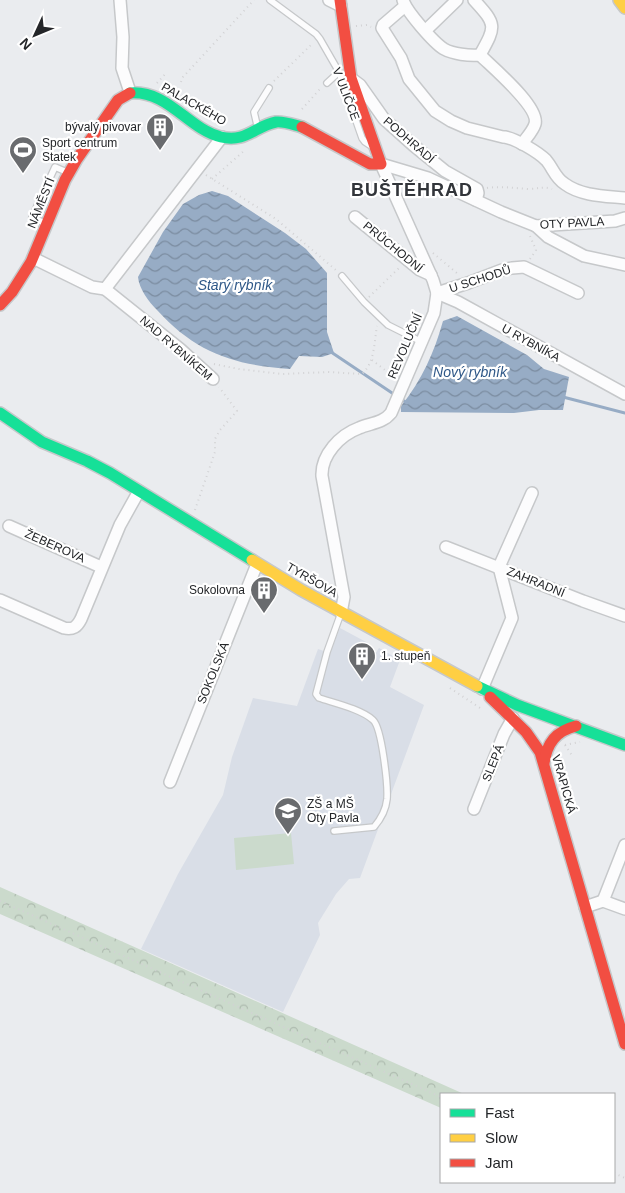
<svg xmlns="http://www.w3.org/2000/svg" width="625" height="1193" font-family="Arial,sans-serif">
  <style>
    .built { fill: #d9dee7 }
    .grass { fill: #cbdacc }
    .forest { fill: url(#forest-crowns) }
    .water { fill: url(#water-waves) }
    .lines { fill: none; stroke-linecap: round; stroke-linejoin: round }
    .stream { stroke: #97acc5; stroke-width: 3 }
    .lane-casing { stroke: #c6c8ca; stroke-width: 8 }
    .street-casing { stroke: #c6c8ca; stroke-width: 14 }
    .fast-casing { stroke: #c6c8ca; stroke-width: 14 }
    .slow-casing { stroke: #c6c8ca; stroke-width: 14 }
    .jam-casing { stroke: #c6c8ca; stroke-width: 14 }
    .path { stroke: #d2d2d4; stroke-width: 2; stroke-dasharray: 1 4; stroke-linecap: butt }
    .lane { stroke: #fcfcfd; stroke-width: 5.5 }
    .street { stroke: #fcfcfd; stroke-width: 11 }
    .fast { stroke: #16e098; stroke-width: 11 }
    .slow { stroke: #ffcf43; stroke-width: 11 }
    .jam { stroke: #f24e42; stroke-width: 11 }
    .labels { text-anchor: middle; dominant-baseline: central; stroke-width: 4.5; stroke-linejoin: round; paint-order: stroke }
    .street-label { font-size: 12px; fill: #242629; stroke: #fff }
    .poi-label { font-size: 12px; fill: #242629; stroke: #fff; text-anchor: start }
    .water-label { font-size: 14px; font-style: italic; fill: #2f5888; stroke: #fff }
    .district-label { font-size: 18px; font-weight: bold; letter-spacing: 1px; fill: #32353a; stroke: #fff }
  </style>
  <defs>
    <pattern id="forest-crowns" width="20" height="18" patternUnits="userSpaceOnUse" patternTransform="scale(1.25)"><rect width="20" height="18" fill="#cbdacc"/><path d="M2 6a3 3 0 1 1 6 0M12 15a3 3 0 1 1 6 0" fill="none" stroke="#aebbaf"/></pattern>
    <pattern id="water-waves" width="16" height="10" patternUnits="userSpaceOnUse" patternTransform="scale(1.25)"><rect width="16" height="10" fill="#97acc5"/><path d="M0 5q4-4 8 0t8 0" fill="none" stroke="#7b8ca0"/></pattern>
  </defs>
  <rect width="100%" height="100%" fill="#eaecef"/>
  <polygon class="built" points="340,628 368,643 363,663 368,665 379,648 400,660 390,687 424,705 360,878 349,879 336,894 318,923 320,935 283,1012 141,949 178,874 223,795 232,757 253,698 297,706 318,649 330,653"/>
  <polygon class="grass" points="291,833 294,864 236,870 234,838"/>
  <polygon class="forest" points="0,887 464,1094 441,1094 441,1108 0,914"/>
  <g class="water">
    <path d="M212,191L228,196L285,233L306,249L327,273V332L334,353L322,357L299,356L290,369C234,365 196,353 157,310C149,302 139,289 138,277L163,232L183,204L199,195Z"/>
    <path d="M457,316L527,355L544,369L569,377L563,410H539L514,413L401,412V406C422,380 434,353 443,321Z"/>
  </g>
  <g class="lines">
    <g class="stream">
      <polyline points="331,352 407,403"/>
      <polyline points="563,397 625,413"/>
    </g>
    <g class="lane-casing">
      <g id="lane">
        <polyline points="270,0 316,34 320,39 339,72 362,138 365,142 371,146"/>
        <polyline points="327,83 339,72"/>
        <polyline points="258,129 254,112 269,88"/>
        <polyline points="46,224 32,217 55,167 69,173"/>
        <polyline points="342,276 364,302 388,325 422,342"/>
        <path d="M334,831L374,827C380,820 386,809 387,799C388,786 382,728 373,720C361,709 334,703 319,698L316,694L327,652L341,613"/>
      </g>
    </g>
    <g class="street-casing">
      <g id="street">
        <polyline points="120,0 123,37 122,68 130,92"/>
        <polyline points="329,0 341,6"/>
        <path d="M403,0C406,11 434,43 444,49C453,54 469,56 480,55"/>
        <path d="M474,0C497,25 496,26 480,55C492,67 540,107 535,124C533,131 526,138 522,144"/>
        <polyline points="405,6 383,25 382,28 401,58 409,79 435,111 451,121 467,128 503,137"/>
        <polyline points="426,30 457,0"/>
        <polyline points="352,79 360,85 384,119 413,145 445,171 477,189 478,193 476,200"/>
        <path d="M505,137C516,139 538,152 546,160C553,168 555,178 565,184C581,196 606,196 625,198"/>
        <polyline points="381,164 428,178 501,212 536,226 615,221 625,218"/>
        <polyline points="355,217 420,270 431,275"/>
        <polyline points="536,226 548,237 584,256 625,265"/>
        <polyline points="33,258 92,287 105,289"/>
        <polyline points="105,289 222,137"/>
        <polyline points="105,289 180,349 213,379"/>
        <polyline points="437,293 458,302 625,394"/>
        <polyline points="437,293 468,283 502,270 512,268 524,267 578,293"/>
        <polyline points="9,526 101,567"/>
        <polyline points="446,547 583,601 625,616"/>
        <path d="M0,600L64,628C73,630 77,627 81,619L120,525L139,491"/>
        <path d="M341,613L344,597L322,476C321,455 340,435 359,428C371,423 383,423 391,413L434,313L437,293L433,280L381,164"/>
        <polyline points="482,689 512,618 499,567 532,493"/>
        <polyline points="170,782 257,564"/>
        <polyline points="474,809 504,734 513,718"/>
        <polyline points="603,901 625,845"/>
        <polyline points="585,907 603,901 625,909"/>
      </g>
    </g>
    <g class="fast-casing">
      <g id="fast">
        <path d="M130,93C168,90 188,129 221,137C246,143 255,126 276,122C284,121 294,125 302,127"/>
        <polyline points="0,413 42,442 87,461 110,473 252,560"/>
        <polyline points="477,686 517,705 625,745"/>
      </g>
    </g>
    <g class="slow-casing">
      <g id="slow">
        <polyline points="619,0 625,8"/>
        <polyline points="252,560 301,590 477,686"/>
      </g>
    </g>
    <g class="jam-casing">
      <g id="jam">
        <polyline points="302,127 370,164 381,164 351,78 340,0"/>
        <polyline points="0,305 12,292 31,262 65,180 77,159 118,100 130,93"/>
        <polyline points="490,697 526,732 540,752 625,1044"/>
        <path d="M544,763C547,743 556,731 576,726"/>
      </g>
    </g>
    <g class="path">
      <polyline points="356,26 367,25 371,27"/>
      <polyline points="274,81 312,44"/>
      <polyline points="181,82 183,77 254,0"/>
      <polyline points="157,83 167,72"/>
      <polyline points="302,109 320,89"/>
      <polyline points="206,175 276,219 337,271"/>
      <polyline points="212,179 245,150"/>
      <path d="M487,188C501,186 514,188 528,189C537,189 543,186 552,189"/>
      <polyline points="433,253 458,274"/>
      <polyline points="530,259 536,250 530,236"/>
      <polyline points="369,297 400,267"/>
      <polyline points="372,360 394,377"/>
      <path d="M214,364L239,369L282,374L328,372L362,374C375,362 374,343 377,326"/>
      <polyline points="195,510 215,452 215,439 220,430 237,411 219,387"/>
      <polyline points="450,688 483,710"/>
      <polyline points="565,745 580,742"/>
      <polyline points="565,745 573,757"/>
      <polyline points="0,901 441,1097"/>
      <polyline points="614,1173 625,1178"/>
    </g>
    <use href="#lane" class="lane"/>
    <use href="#street" class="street"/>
    <use href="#fast" class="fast"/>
    <use href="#slow" class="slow"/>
    <use href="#jam" class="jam"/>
  </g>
  <defs>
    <g id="building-pin" transform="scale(1.4375)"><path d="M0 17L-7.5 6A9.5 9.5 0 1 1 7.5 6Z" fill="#696b6e" stroke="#fff"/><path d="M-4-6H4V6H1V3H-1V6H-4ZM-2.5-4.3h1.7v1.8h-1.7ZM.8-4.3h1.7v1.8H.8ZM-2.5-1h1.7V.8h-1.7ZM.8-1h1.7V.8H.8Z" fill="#fff"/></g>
    <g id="stadium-pin" transform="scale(1.4375)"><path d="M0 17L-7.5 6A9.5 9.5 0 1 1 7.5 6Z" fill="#696b6e" stroke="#fff"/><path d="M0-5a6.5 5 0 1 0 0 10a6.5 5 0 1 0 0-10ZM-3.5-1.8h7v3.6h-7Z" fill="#fff"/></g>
    <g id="school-pin" transform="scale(1.4375)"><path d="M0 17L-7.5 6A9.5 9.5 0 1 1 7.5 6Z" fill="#696b6e" stroke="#fff"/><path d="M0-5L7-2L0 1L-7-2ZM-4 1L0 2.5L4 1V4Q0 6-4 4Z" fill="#fff"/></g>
  </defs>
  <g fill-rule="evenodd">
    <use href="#building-pin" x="160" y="127"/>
    <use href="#stadium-pin" x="23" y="150"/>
    <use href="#building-pin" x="264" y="590"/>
    <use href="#building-pin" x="362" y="656"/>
    <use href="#school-pin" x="288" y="811"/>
  </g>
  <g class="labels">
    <g class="street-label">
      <text transform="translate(346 94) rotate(69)">V ULIČCE</text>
      <text transform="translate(194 104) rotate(30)">PALACKÉHO</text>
      <text transform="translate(409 140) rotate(41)">PODHRADÍ</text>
      <text transform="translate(41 203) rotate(-68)">NÁMĚSTÍ</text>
      <text transform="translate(572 223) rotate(-3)">OTY PAVLA</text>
      <text transform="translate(393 247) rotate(39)">PRŮCHODNÍ</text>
      <text transform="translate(480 279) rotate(-18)">U SCHODŮ</text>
      <text transform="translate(531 343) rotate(29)">U RYBNÍKA</text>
      <text transform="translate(405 346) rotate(-67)">REVOLUČNÍ</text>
      <text transform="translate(176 348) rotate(41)">NAD RYBNÍKEM</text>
      <text transform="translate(55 546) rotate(24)">ŽEBEROVA</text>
      <text transform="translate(312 580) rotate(30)">TYRŠOVA</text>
      <text transform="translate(536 582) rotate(22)">ZAHRADNÍ</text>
      <text transform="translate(213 673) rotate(-68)">SOKOLSKÁ</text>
      <text transform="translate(493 763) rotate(-68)">SLEPÁ</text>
      <text transform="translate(564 784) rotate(74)">VRAPICKÁ</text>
    </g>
    <g class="poi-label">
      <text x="141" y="127" text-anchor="end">bývalý pivovar</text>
      <text x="42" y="143">Sport centrum<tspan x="42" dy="14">Statek</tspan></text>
      <text x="245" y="590" text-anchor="end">Sokolovna</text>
      <text x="381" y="656">1. stupeň</text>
      <text x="307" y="804">ZŠ a MŠ<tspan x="307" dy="14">Oty Pavla</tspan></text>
    </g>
    <g class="water-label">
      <text x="235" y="285">Starý rybník</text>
      <text x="470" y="372">Nový rybník</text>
    </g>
    <g class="district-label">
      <text x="412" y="190">BUŠTĚHRAD</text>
    </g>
  </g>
  <rect x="440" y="1093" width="175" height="90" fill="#ffffff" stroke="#a7a8a9"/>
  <rect x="450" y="1109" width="25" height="8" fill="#16e098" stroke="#a7a8a9"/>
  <text x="485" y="1118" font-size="15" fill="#242629">Fast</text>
  <rect x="450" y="1134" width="25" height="8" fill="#ffcf43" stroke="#a7a8a9"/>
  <text x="485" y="1143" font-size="15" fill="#242629">Slow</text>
  <rect x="450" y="1159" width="25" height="8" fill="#f24e42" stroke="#a7a8a9"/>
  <text x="485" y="1168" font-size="15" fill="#242629">Jam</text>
  <g transform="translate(35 35) rotate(226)" stroke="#ffffff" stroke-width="4" paint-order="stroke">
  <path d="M0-4L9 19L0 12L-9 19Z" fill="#242629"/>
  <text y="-8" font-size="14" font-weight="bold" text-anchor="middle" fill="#242629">N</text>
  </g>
</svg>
